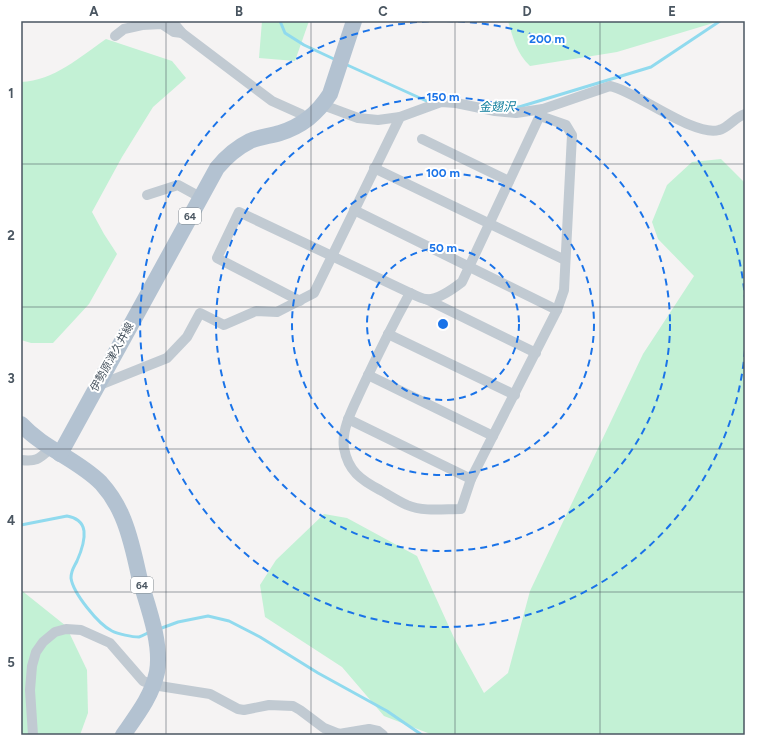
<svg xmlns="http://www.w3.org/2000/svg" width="766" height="756" font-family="Figtree,'Noto Sans JP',sans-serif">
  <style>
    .green { fill: #c3f1d5 }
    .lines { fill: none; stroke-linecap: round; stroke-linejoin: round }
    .stream { stroke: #90daee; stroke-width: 3 }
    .street { stroke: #c1cad2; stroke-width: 10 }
    .primary { stroke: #b3c2d1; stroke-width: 16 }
    .grid { fill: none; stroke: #4a5661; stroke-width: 1; stroke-opacity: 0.55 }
    .ring { fill: none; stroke: #1a73e8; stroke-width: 2; stroke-dasharray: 7 5 }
    .labels { text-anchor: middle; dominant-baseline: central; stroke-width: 4; stroke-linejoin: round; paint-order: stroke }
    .shield { fill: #fff; stroke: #808990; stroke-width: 1 }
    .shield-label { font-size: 10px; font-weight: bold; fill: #4a5661 }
    .street-label { font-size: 11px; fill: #4a5661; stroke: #fff }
    .water-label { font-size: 12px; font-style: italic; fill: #0c7c9b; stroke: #fff }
    .centre { fill: #1a73e8; stroke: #fff; stroke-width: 2 }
    .ring-label { font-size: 12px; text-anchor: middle; font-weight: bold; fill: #1a73e8; stroke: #fff; stroke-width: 4; stroke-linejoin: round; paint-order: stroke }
    .neatline { fill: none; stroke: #4a5661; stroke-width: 1.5 }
    .grid-label { font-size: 13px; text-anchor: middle; font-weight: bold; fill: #4a5661 }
  </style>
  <rect width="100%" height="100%" fill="#f5f3f3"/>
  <g class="green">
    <polygon points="262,21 309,21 295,61 259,58"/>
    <path d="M508,21H720L617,52L530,66C517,54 513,38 508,21Z"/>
    <path d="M106,39L172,61L186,78L153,107L122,157L92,212L104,234L117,254L89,304L53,343H31L21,340V82C54,81 81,56 106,39Z"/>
    <polygon points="721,159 745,183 745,735 433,735 384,716 342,667 265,617 260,585 276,560 324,514 347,518 417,556 455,640 484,693 508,673 530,591 643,354 694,276 658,239 652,222 667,185 692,162"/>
    <polygon points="21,590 66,626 87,670 88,713 80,735 21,735"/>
  </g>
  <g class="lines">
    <g class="stream">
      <polyline points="280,21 285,33 304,45 336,60"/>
      <polyline points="345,64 431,103"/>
      <polyline points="501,107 519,107 651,67 720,21"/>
      <path d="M21,525L67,516C75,517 83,522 84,531C85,540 81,552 77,561C74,567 71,570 71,578C73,593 98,624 112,631C118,634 132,637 139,637C143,636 147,633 150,632"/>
      <polyline points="159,629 178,622 208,616 229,621 260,637 318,673 387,711 422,735"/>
    </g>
    <g class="street">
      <polyline points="172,21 182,33 272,101 301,114 306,120"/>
      <polyline points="115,36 124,29 142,25 162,24 174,32 182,33"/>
      <path d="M323,105L358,118L378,120L400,117L441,102L456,103L495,111L516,113L543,109L610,86C638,92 693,137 719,130C728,128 735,117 745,114"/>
      <polyline points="422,139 509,181"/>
      <polyline points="374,168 565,260"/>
      <polyline points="147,195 178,185 200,197"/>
      <polyline points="354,210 557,310"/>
      <path d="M410,293C393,324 377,356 362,388C354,406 341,428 344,448C348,471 361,480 380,490C389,495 398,501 407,505C424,512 443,509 461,509L471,479L557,310L564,290L572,135L566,125L540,116"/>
      <polyline points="426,299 536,353"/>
      <path d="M300,301L217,258L239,212L410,293C415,295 420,298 425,299C436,301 453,289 462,282L543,109"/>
      <polyline points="388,334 515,395"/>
      <polyline points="368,375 493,436"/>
      <polyline points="97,386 167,358 187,337 200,313 224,325 256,311 277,312 314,293 400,117"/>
      <polyline points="348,419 471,479"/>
      <path d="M21,460C36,462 39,459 50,449"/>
      <polyline points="33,735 30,690 32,666 36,652 43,642 55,632 66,629 81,630 110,643 143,681 153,685 210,694 238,709 244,710 269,705 293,706 300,710 324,728 339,734 369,729 378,731 383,735"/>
    </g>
    <g class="primary">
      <path d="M21,424C44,449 77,459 101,483C110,493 117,504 122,516C131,536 135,559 140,580C148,607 162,644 157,672C152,696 137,715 123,735"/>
      <path d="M60,454L217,168C226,157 236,148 250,141C259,137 270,136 280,133C302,126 317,114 330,94L354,21"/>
    </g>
  </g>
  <path class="grid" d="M166,21V735M311,21V735M455,21V735M600,21V735M21,164H745M21,307H745M21,449H745M21,592H745"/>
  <g class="ring">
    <circle cx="443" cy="324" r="76"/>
    <circle cx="443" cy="324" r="151"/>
    <circle cx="443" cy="324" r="227"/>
    <path d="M745 350A303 303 0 1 1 440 21M446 21A303 303 0 0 1 745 298"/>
  </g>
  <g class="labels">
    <g class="shield">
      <rect x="179" y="208" width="22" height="16" rx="3"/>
      <rect x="131" y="577" width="22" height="16" rx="3"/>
    </g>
    <g class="shield-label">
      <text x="190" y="216">64</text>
      <text x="142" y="585">64</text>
    </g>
    <g class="street-label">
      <text transform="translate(112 357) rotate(-61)">伊勢原津久井線</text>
    </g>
    <g class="water-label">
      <text transform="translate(497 107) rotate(-1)">金翅沢</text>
    </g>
  </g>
  <circle cx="443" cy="324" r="6" class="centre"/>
  <g class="ring-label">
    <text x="547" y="43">200 m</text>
    <text x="443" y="101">150 m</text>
    <text x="443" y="177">100 m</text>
    <text x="443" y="252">50 m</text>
  </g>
  <rect width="766" height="756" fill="none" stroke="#ffffff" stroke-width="44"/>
  <rect x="22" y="22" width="722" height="712" class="neatline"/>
  <g class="grid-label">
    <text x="94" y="16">A</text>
    <text x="239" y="16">B</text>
    <text x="383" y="16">C</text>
    <text x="527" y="16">D</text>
    <text x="672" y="16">E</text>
    <text x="11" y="98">1</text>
    <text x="11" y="240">2</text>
    <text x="11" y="383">3</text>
    <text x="11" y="525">4</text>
    <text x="11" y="667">5</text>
  </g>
</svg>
